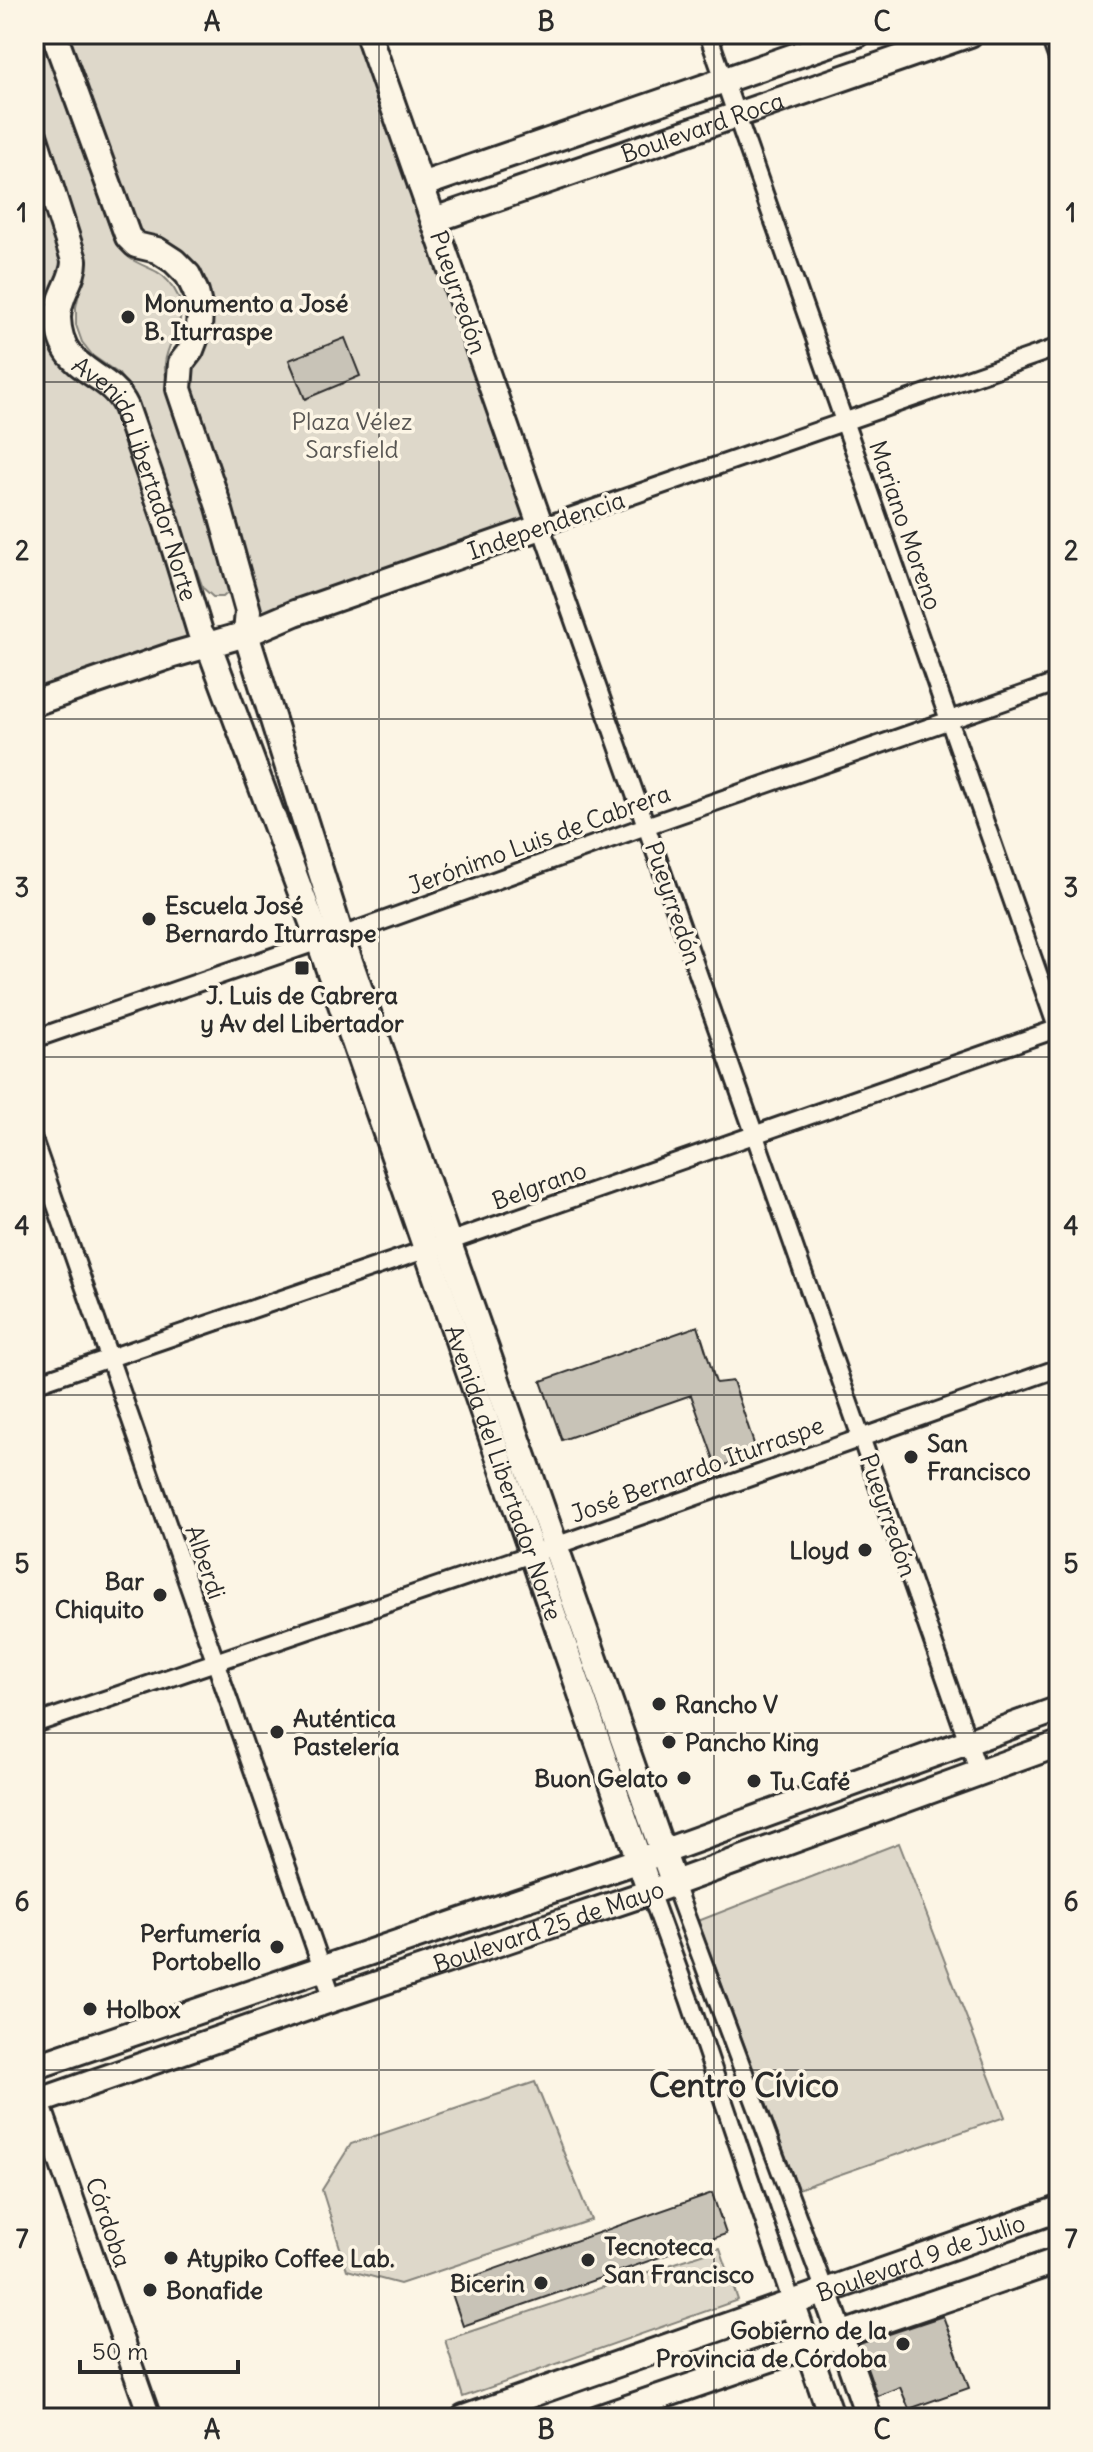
<svg xmlns="http://www.w3.org/2000/svg" width="1093" height="2452" font-family="Delius,sans-serif">
  <style>
    .green { fill: #ded8ca; stroke: #84827a; stroke-width: 2 }
    .building { fill: #c8c3b7; stroke: #2b2b2b; stroke-width: 2 }
    .lines { fill: none; stroke-linecap: round; stroke-linejoin: round }
    .minor-casing { stroke: #2b2b2b; stroke-width: 22 }
    .tertiary-casing { stroke: #2b2b2b; stroke-width: 26 }
    .secondary-casing { stroke: #2b2b2b; stroke-width: 30 }
    .minor { stroke: #fcf5e5; stroke-width: 16 }
    .tertiary { stroke: #fcf5e5; stroke-width: 20 }
    .secondary { stroke: #fcf5e5; stroke-width: 24 }
    .grid { fill: none; stroke: #2b2b2b; stroke-width: 2; stroke-opacity: 0.55 }
    .poi-dot { fill: #2b2b2b; stroke: #fcf5e5; stroke-width: 3 }
    .labels { text-anchor: middle; dominant-baseline: central; stroke-width: 7; stroke-linejoin: round; paint-order: stroke }
    .street-label { font-size: 24px; fill: #2b2b2b; stroke: #fcf5e5 }
    .poi-label { font-size: 24px; font-weight: bold; fill: #2b2b2b; stroke: #fcf5e5; text-anchor: start }
    .park-label { font-size: 24px; fill: #585653; stroke: #fcf5e5 }
    .district-label { font-size: 32px; font-weight: bold; fill: #2b2b2b; stroke: #fcf5e5 }
    .neatline { fill: none; stroke: #2b2b2b; stroke-width: 3 }
    .grid-label { font-size: 26px; text-anchor: middle; font-weight: bold; fill: #2b2b2b }
  </style>
  <rect width="100%" height="100%" fill="#fcf5e5"/>
  <filter id="ink" filterUnits="userSpaceOnUse"><feTurbulence type="fractalNoise" baseFrequency=".0125" numOctaves="2"/><feDisplacementMap in="SourceGraphic" scale="16" xChannelSelector="R" yChannelSelector="G"/><feConvolveMatrix kernelMatrix="1 2 1 2 8 2 1 2 1" color-interpolation-filters="sRGB"/></filter>
  <g filter="url(#ink)">
    <g class="green">
      <polygon points="54,34 368,34 541,527 246,634 179,389 196,292 136,245"/>
      <path d="M34,35L44,38L50,47L112,234C118,242 122,253 131,259C143,267 158,269 168,281C198,315 168,334 165,363C164,372 167,380 168,388L233,574L232,589L223,597H213L203,588L135,400L119,374L93,356L82,342L76,325V307L83,275L80,244L34,105Z"/>
      <polygon points="34,135 74,260 58,321 107,383 209,646 34,703"/>
      <polygon points="899,1843 1005,2117 798,2189 698,1921"/>
      <polygon points="535,2082 591,2220 400,2284 347,2270 322,2190 351,2144"/>
      <polygon points="720,2248 738,2300 463,2397 445,2340"/>
    </g>
    <g class="building">
      <polygon points="345,338 360,376 305,399 289,360"/>
      <polygon points="698,1326 716,1383 733,1381 757,1453 717,1468 691,1395 562,1440 541,1381"/>
      <polygon points="712,2193 726,2234 463,2326 449,2285"/>
      <polygon points="943,2316 969,2388 909,2409 900,2387 877,2396 859,2344"/>
    </g>
    <g class="lines">
      <g class="minor-casing">
        <g id="minor">
          <polyline points="708,34 1059,1033"/>
          <polyline points="1049,34 1059,62"/>
          <polyline points="34,1039 319,941 341,936 646,826 1059,682"/>
          <polyline points="34,1142 333,1999"/>
          <polyline points="34,1384 448,1242 1059,1028"/>
          <polyline points="34,1724 555,1546 1059,1368"/>
          <polyline points="979,1773 541,527 1059,347"/>
          <polyline points="674,1884 825,2291"/>
          <polyline points="650,1892 689,1999 792,2303"/>
        </g>
      </g>
      <g class="tertiary-casing">
        <polyline id="tertiary" points="34,2088 150,2418"/>
      </g>
      <g class="secondary-casing">
        <g id="secondary">
          <polyline points="54,34 128,237 136,245 157,250 174,261 188,275 196,292 200,310 199,329 191,350 181,363 179,389 219,507 248,611 246,634 341,936 674,1884"/>
          <path id="s1" d="M34,135L74,260C75,279 58,294 58,318C60,375 109,369 126,407L167,524L200,632L209,646L319,941L650,1892"/>
          <polyline points="421,185 858,34"/>
          <path id="s2" d="M434,220L970,34"/>
          <polyline points="34,703 173,655 246,634 295,613 541,527 368,34"/>
          <polyline points="34,2067 640,1860 1059,1709"/>
          <path id="s3" d="M34,2103L333,1999L650,1892L1059,1744"/>
          <polyline points="825,2291 869,2418"/>
          <polyline points="792,2303 832,2418"/>
          <path id="s4" d="M464,2418L1059,2209"/>
          <polyline points="598,2418 1059,2260"/>
        </g>
      </g>
      <use href="#minor" class="minor"/>
      <use href="#tertiary" class="tertiary"/>
      <use href="#secondary" class="secondary"/>
    </g>
  </g>
  <path class="grid" d="M379,34V2418M714,34V2418M34,382H1059M34,719H1059M34,1057H1059M34,1395H1059M34,1733H1059M34,2070H1059"/>
  <g class="poi-dot">
    <circle cx="128" cy="317" r="8"/>
    <circle cx="149" cy="919" r="8"/>
    <rect x="294" y="960" width="16" height="16" rx="4"/>
    <circle cx="911" cy="1457" r="8"/>
    <circle cx="865" cy="1550" r="8"/>
    <circle cx="160" cy="1595" r="8"/>
    <circle cx="659" cy="1704" r="8"/>
    <circle cx="277" cy="1732" r="8"/>
    <circle cx="669" cy="1742" r="8"/>
    <circle cx="684" cy="1778" r="8"/>
    <circle cx="754" cy="1781" r="8"/>
    <circle cx="277" cy="1947" r="8"/>
    <circle cx="90" cy="2009" r="8"/>
    <circle cx="171" cy="2258" r="8"/>
    <circle cx="588" cy="2260" r="8"/>
    <circle cx="541" cy="2283" r="8"/>
    <circle cx="150" cy="2290" r="8"/>
    <circle cx="903" cy="2344" r="8"/>
  </g>
  <g class="labels">
    <g class="street-label">
      <text stroke="none"><textPath href="#s2" startOffset="284">Boulevard Roca</textPath></text>
      <text transform="translate(459 292) rotate(71)">Pueyrredón</text>
      <text stroke="none"><textPath href="#s1" startOffset="376">Avenida Libertador Norte</textPath></text>
      <text transform="translate(546 525) rotate(-19)">Independencia</text>
      <text transform="translate(906 525) rotate(71)">Mariano Moreno</text>
      <text transform="translate(539 839) rotate(-20)">Jerónimo Luis de Cabrera</text>
      <text transform="translate(674 903) rotate(71)">Pueyrredón</text>
      <text transform="translate(539 1185) rotate(-20)">Belgrano</text>
      <text transform="translate(697 1469) rotate(-20)">José Bernardo Iturraspe</text>
      <text stroke="none"><textPath href="#s1" startOffset="1440">Avenida del Libertador Norte</textPath></text>
      <text transform="translate(889 1515) rotate(71)">Pueyrredón</text>
      <text transform="translate(206 1562) rotate(71)">Alberdi</text>
      <text stroke="none"><textPath href="#s3" startOffset="544">Boulevard 25 de Mayo</textPath></text>
      <text transform="translate(109 2222) rotate(71)">Córdoba</text>
      <text stroke="none"><textPath href="#s4" startOffset="484">Boulevard 9 de Julio</textPath></text>
    </g>
    <g class="poi-label">
      <text x="144" y="303">Monumento a José<tspan x="144" dy="28">B. Iturraspe</tspan></text>
      <text x="165" y="905">Escuela José<tspan x="165" dy="28">Bernardo Iturraspe</tspan></text>
      <text x="302" y="995" text-anchor="middle">J. Luis de Cabrera<tspan x="302" dy="28">y Av del Libertador</tspan></text>
      <text x="927" y="1443">San<tspan x="927" dy="28">Francisco</tspan></text>
      <text x="849" y="1550" text-anchor="end">Lloyd</text>
      <text x="144" y="1581" text-anchor="end">Bar<tspan x="144" dy="28">Chiquito</tspan></text>
      <text x="675" y="1704">Rancho V</text>
      <text x="293" y="1718">Auténtica<tspan x="293" dy="28">Pastelería</tspan></text>
      <text x="685" y="1742">Pancho King</text>
      <text x="668" y="1778" text-anchor="end">Buon Gelato</text>
      <text x="770" y="1781">Tu Café</text>
      <text x="261" y="1933" text-anchor="end">Perfumería<tspan x="261" dy="28">Portobello</tspan></text>
      <text x="106" y="2009">Holbox</text>
      <text x="604" y="2246">Tecnoteca<tspan x="604" dy="28">San Francisco</tspan></text>
      <text x="187" y="2258">Atypiko Coffee Lab.</text>
      <text x="525" y="2283" text-anchor="end">Bicerin</text>
      <text x="166" y="2290">Bonafide</text>
      <text x="887" y="2330" text-anchor="end">Gobierno de la<tspan x="887" dy="28">Provincia de Córdoba</tspan></text>
    </g>
    <g class="park-label">
      <text x="352" y="421">Plaza Vélez<tspan x="352" dy="28">Sarsfield</tspan></text>
    </g>
    <g class="district-label">
      <text x="744" y="2085">Centro Cívico</text>
    </g>
  </g>
  <rect width="1093" height="2452" fill="none" stroke="#fcf5e5" stroke-width="88"/>
  <path d="M80 2360v12h158v-12" fill="none" stroke="#2b2b2b" stroke-width="4"/>
  <text x="92" y="2360" font-size="24" fill="#2b2b2b" stroke="#fcf5e5" stroke-width="6" paint-order="stroke">50 m</text>
  <rect x="44" y="44" width="1005" height="2364" class="neatline"/>
  <g class="grid-label">
    <text x="212" y="31">A</text>
    <text x="546" y="31">B</text>
    <text x="882" y="31">C</text>
    <text x="22" y="222">1</text>
    <text x="1071" y="222">1</text>
    <text x="22" y="560">2</text>
    <text x="1071" y="560">2</text>
    <text x="22" y="897">3</text>
    <text x="1071" y="897">3</text>
    <text x="22" y="1235">4</text>
    <text x="1071" y="1235">4</text>
    <text x="22" y="1573">5</text>
    <text x="1071" y="1573">5</text>
    <text x="22" y="1911">6</text>
    <text x="1071" y="1911">6</text>
    <text x="22" y="2248">7</text>
    <text x="1071" y="2248">7</text>
    <text x="212" y="2439">A</text>
    <text x="546" y="2439">B</text>
    <text x="882" y="2439">C</text>
  </g>
</svg>
